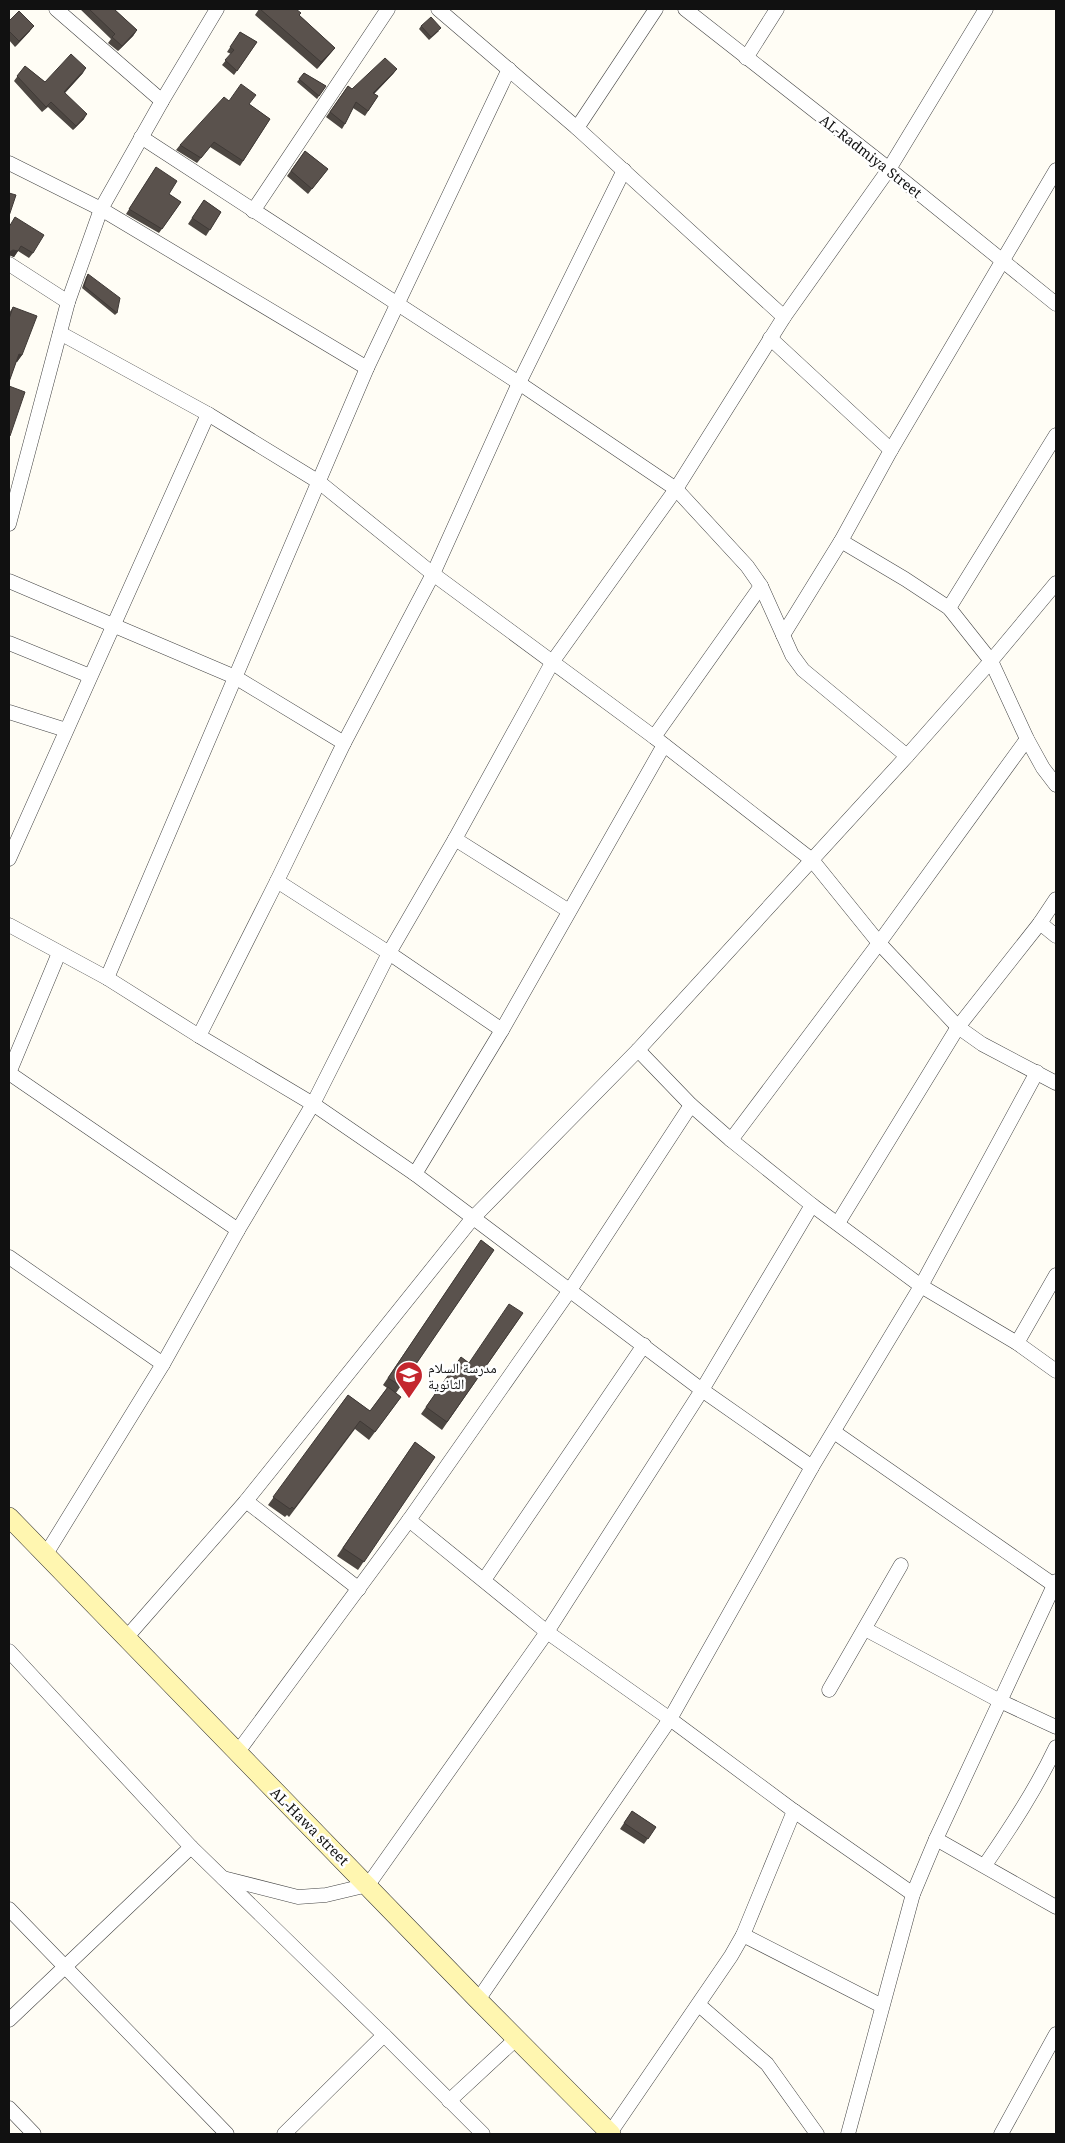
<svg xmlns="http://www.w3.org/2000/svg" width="1065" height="2143" font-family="'Noto Serif','Noto Naskh Arabic',serif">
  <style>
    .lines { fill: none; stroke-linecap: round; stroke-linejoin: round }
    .street-casing { stroke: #444; stroke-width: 15 }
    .secondary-casing { stroke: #333; stroke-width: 20 }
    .street { stroke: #fff; stroke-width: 14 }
    .secondary { stroke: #fff6b0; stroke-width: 19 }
    .wall { fill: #4d4742 }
    .shaded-wall { fill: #3f3936 }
    .building { fill: #5a524d; stroke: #3f3936 }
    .labels { text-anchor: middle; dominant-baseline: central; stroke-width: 5; stroke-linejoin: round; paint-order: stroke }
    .street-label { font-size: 14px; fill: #111; stroke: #fff }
    .poi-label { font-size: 14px; fill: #111; stroke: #fff; text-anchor: start }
  </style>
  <rect width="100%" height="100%" fill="#fffdf5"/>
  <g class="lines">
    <g class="street-casing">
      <g id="street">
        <polyline points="56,9 162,101"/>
        <polyline points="438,9 577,128 784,317"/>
        <polyline points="685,9 889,169 1056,304"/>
        <polyline points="746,58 777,9"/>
        <polyline points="577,128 656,9"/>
        <polyline points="141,137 519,383 676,489 747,566 761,586 792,655 803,670 907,756"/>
        <polyline points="9,163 101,209 367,368"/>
        <polyline points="253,211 388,9"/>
        <polyline points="9,264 68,302"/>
        <polyline points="60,333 208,414 319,482 433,574 654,737 812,860 879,943 958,1027 982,1044 1056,1083"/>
        <polyline points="770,338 891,450"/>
        <polyline points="9,524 68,302 101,209 162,101 217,9"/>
        <polyline points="841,541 905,579 949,608 991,661 1027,739 1043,768 1056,785"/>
        <polyline points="9,581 235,677 344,743"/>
        <polyline points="949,608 1056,435"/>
        <polyline points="783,635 841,541 891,450 1056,170"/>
        <polyline points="9,643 90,676"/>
        <polyline points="9,712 66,730"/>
        <polyline points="654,737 761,586"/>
        <polyline points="455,839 569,911"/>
        <polyline points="9,859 208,414"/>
        <polyline points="277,881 389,953 502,1030"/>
        <polyline points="1040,923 1056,936"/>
        <polyline points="9,925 107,978 199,1036 313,1104 415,1174 702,1390 812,1467"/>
        <polyline points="59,953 9,1073 238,1230"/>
        <polyline points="107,978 367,368 509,69"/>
        <polyline points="199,1036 277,881 344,743 433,574 519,383 624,170"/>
        <polyline points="638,1050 691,1105 731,1140 812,1205 921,1286 1017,1343 1056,1371"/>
        <polyline points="731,1140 879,943 1027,739"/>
        <polyline points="415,1174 502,1030 664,745"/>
        <polyline points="838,1223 958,1027 1040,923 1056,899"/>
        <polyline points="9,1257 163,1364"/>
        <polyline points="1017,1343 1056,1275"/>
        <polyline points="834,1432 1054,1585"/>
        <polyline points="246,1501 359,1589"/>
        <polyline points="409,1520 547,1632 670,1719 794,1811 913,1894"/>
        <polyline points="46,1554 163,1364 238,1230 313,1104 389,953 455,839 553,661 676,489 784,317 889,169 986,9"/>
        <polyline points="484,1580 644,1345"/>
        <polyline points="865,1629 1000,1701 1056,1727"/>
        <polyline points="126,1638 246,1501 472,1219 638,1050 907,756 991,661 1056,583"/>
        <polyline points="9,1651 191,1847 384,2035 483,2134"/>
        <polyline points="829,1690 901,1565"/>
        <polyline points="237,1753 409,1520 570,1290 691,1105"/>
        <polyline points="936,1839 1056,1907"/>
        <path d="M985,1865C1011,1827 1036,1789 1056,1747"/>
        <polyline points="223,1878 298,1897 326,1895 368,1885 547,1632 702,1390 812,1205"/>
        <polyline points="9,1909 227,2134"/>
        <polyline points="743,1935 882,2006"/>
        <polyline points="478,2000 670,1719 812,1467 921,1286 1037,1072"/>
        <polyline points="699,2005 767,2064 817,2134"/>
        <polyline points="9,2020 191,1847"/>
        <polyline points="449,2101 517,2038"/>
        <polyline points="9,2108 34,2134"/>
        <polyline points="610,2133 731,1956 743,1935 794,1811"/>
        <polyline points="284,2134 384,2035"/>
        <polyline points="848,2134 913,1894 936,1839 1056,1581"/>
        <polyline points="1001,2134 1056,2034"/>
      </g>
    </g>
    <g class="secondary-casing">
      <polyline id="secondary" points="9,1517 478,2000 611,2134"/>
    </g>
    <use href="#street" class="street"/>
    <use href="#secondary" class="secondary"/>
  </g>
  <g class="wall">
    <polygon points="80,9 114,9 137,30 133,36 118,51 108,43 111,39"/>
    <polygon points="259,9 296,9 299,15 335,48 330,54 317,69 255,15"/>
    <polygon points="9,21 30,31 15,47 9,40"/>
    <polygon points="421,26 439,31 429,40 419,29"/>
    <polygon points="240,32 257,42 234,75 222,65 231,54 227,52"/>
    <polygon points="25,66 45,82 83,73 65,93 84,119 73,130 48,107 42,112 14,81"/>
    <polygon points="397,69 393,74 374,94 378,96 365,116 353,108 345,124 342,129 326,117 348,86 352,89"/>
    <polygon points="304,73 326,86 317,99 297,82"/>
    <polygon points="249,104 270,119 240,166 210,147 197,163 176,150 180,145"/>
    <polygon points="305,151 328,169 308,194 287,176"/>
    <polygon points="156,167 169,194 181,202 159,233 126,214"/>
    <polygon points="204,200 221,212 206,236 188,224"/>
    <polygon points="9,227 33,253 29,258 18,251 14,257 9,255"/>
    <polygon points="88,274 117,313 115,315 82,288 86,277"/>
    <polygon points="13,307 22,355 17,362 16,362 9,382 9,313"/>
    <polygon points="481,1240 494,1250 396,1393 401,1397 369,1440 355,1429 289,1517 287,1515 285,1517 268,1505 348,1395 370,1411 387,1388 383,1385"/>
    <polygon points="523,1313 442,1430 421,1414 461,1357 469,1363"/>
    <polygon points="415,1442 435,1457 358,1570 337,1556"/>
    <polygon points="632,1811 656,1827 644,1844 620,1829"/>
  </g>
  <g class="shaded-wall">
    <polygon points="34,26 30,31 15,47 19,41"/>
    <polygon points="137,30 133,36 118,51 122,46"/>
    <polygon points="335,48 330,54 317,69 321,62"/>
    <polygon points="86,68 83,73 61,97 64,92"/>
    <polygon points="397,69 393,74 370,98 373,93"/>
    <polygon points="87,114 84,119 73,130 76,126"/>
    <polygon points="13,250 18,251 14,257 9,255 9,252"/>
    <polygon points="19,354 22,355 17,362 14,361"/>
  </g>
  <g class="building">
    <polygon points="89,9 114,9 137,30 122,46 112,37 115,34"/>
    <polygon points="260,9 296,9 301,13 299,15 335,48 321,62"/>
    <polygon points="19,11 34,26 19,41 9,31 9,21"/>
    <polygon points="431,17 441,28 431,37 421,26"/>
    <polygon points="240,32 257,42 237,71 225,60 234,50 230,47"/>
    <polygon points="71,54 86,68 64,92 87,114 76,126 51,102 46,107 17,76 25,66 45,82"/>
    <polygon points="385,58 397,69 373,93 378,96 368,111 356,102 345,124 330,112 348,86 352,89"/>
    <polygon points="304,73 326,86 319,96 299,79"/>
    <polygon points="241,84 256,95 249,104 270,119 243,161 214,142 201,158 180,145 224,97 229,101"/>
    <polygon points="305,151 328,169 312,189 291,171"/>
    <polygon points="156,167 177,181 169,194 181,202 162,229 129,209"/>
    <polygon points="9,193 16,195 9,216"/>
    <polygon points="204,200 221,212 210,230 192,218"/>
    <polygon points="15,217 44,235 33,253 21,246 18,251 13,250 9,252 9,227"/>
    <polygon points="88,274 120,298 117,313 84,286"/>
    <polygon points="13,307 37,316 22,355 19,354 9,382 9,319"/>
    <polygon points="9,386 25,392 10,436 9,436"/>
    <polygon points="481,1240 494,1250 401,1386 388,1378"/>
    <polygon points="509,1304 523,1313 447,1422 426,1407 461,1357 469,1363"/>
    <polygon points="388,1387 401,1397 375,1432 360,1421 294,1509 292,1507 290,1509 273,1497 348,1395 370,1411"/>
    <polygon points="415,1442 435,1457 364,1562 343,1548"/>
    <polygon points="632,1811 656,1827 648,1839 624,1823"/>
  </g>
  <defs>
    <g id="school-pin" transform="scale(1.4375)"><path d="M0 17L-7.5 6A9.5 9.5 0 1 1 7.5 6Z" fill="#c4262e" stroke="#fff"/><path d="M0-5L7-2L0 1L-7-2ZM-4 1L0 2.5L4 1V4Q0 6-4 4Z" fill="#fff"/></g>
  </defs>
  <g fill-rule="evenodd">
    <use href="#school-pin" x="409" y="1375"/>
  </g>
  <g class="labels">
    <g class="street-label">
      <text transform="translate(871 156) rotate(38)">AL-Radmiya Street</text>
      <text transform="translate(310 1826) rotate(45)">AL-Hawa street</text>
    </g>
    <g class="poi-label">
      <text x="428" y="1367">مدرسة السلام<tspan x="428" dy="16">الثانوية</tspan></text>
    </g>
  </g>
  <rect width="1065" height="2143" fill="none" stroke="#111111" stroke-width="20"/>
</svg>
